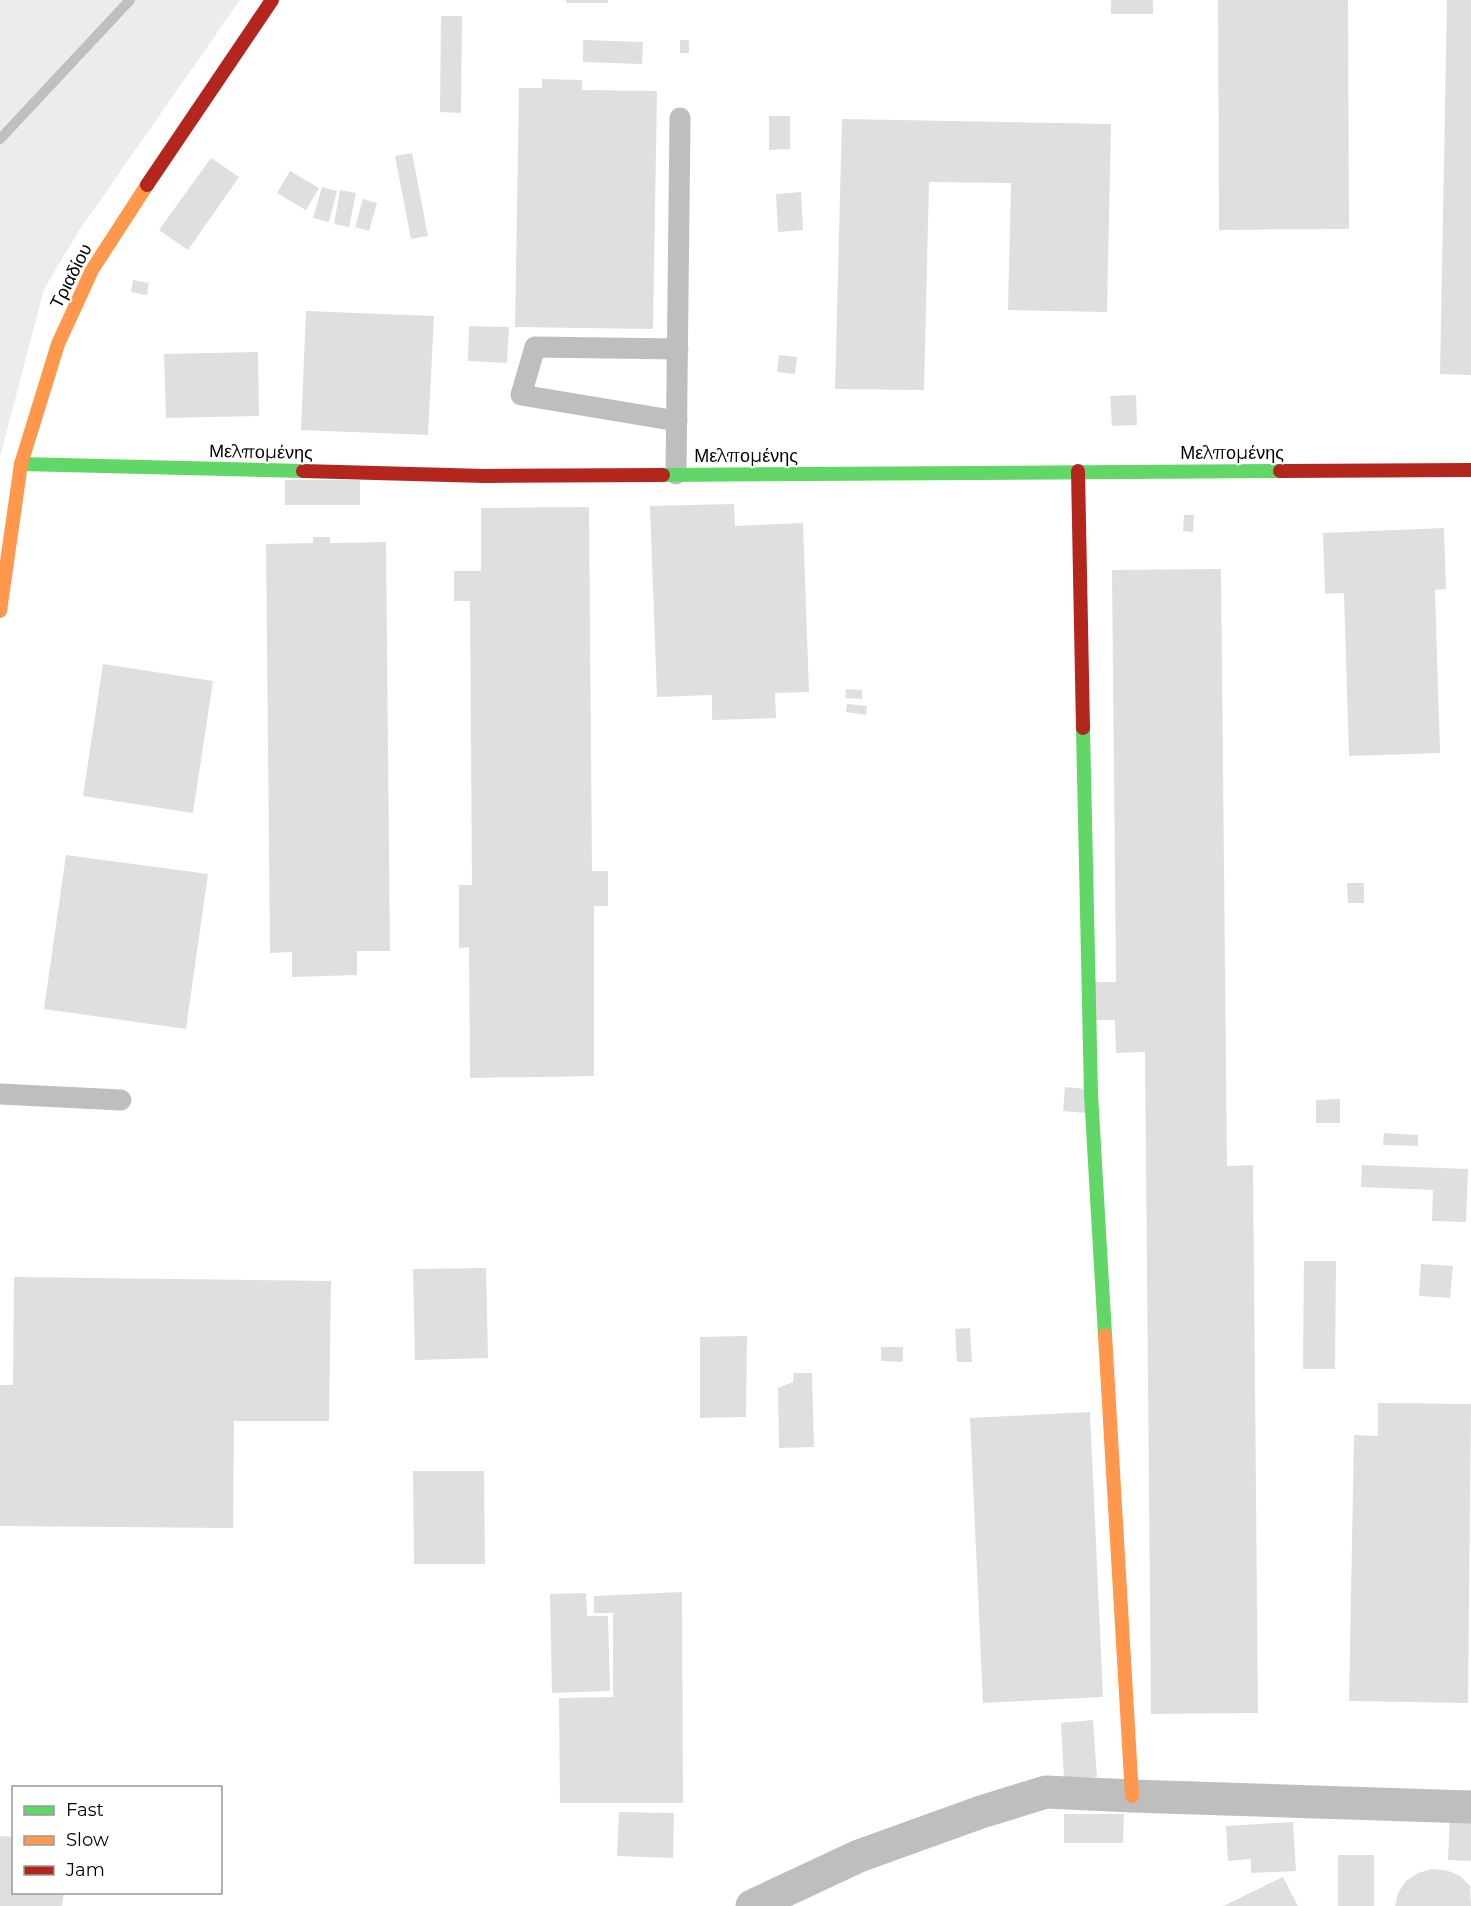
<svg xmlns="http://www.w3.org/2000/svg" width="1471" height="1906" font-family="Montserrat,sans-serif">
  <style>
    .green { fill: #ececec }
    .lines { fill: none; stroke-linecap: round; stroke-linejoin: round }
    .stream { stroke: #bfbfbf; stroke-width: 10 }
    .building { fill: #dfdfdf }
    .lane { stroke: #bebebe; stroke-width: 21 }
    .street { stroke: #bebebe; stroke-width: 33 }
    .fast { stroke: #63d668; stroke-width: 14 }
    .slow { stroke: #ff974d; stroke-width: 14 }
    .jam { stroke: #b3261e; stroke-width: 14 }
    .labels { text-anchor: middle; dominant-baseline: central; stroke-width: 4.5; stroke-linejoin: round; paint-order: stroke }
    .street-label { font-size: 18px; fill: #000; stroke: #fff }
  </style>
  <rect width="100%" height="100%" fill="#fff"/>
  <polygon class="green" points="0,0 240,0 78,232 44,289 0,457"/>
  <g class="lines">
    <polyline class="stream" points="0,139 130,0"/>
  </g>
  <g class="building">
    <rect x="566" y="0" width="42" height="3"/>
    <rect x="1111" y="0" width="42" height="14"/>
    <polygon points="1218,0 1348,0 1349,229 1219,230"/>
    <polygon points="1447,0 1471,0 1471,375 1440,374"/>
    <polygon points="441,16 462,16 461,113 440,112"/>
    <polygon points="583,40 643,42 642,64 583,62"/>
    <rect x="680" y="40" width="9" height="13"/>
    <polygon points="542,79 582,80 582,90 657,91 653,329 515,327 519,88 542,88"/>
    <polygon points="769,116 790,116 790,149 769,150"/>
    <polygon points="842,119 1111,124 1107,312 1008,310 1011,183 929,182 924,390 835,389"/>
    <polygon points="412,153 428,236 411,239 395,156"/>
    <polygon points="211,158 239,177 188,250 159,230"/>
    <polygon points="290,171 319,188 306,210 277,193"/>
    <polygon points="322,187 337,191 329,222 313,218"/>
    <polygon points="340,190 356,193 349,227 334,224"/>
    <polygon points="801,192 803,230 778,232 776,194"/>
    <polygon points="363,199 377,203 369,231 355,227"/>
    <polygon points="133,280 149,283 147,295 131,292"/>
    <polygon points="306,311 434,316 428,435 301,430"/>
    <polygon points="469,326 509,327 507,363 468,361"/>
    <polygon points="258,352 259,416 166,418 164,354"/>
    <polygon points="779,355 797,357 795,374 777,372"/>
    <polygon points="1136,395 1137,425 1112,426 1110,396"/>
    <rect x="285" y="480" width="75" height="25"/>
    <polygon points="734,504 735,526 803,523 809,692 775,693 776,718 712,720 712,695 657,697 650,506"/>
    <polygon points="589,507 592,871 608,871 608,906 594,906 594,1076 470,1078 469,947 459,948 459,885 472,885 470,601 454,601 454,571 481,571 481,508"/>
    <polygon points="1184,515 1194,515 1193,532 1183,531"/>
    <polygon points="1444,528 1446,589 1435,590 1440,753 1349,756 1344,593 1325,594 1323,533"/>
    <polygon points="313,537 330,537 330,543 386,542 390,951 357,951 357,975 292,977 292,952 270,953 266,544 313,543"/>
    <polygon points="1221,569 1227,1166 1253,1165 1258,1713 1151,1714 1145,1052 1116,1053 1115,1020 1093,1020 1093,982 1116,982 1112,570"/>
    <polygon points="103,664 213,681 193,813 83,796"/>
    <polygon points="846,689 862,690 862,699 845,698"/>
    <polygon points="847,704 867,706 866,715 846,712"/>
    <polygon points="66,855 208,874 186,1029 44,1009"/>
    <polygon points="1347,883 1364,883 1364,903 1348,903"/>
    <polygon points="1065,1087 1087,1089 1085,1113 1063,1111"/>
    <polygon points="1340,1099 1340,1123 1316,1123 1316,1100"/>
    <polygon points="1384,1133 1418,1135 1418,1146 1383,1145"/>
    <polygon points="1362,1165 1468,1169 1466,1222 1432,1221 1433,1190 1361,1187"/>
    <polygon points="1304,1261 1336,1261 1335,1369 1303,1369"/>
    <polygon points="1421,1264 1453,1266 1450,1298 1419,1296"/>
    <polygon points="486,1268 488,1358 415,1360 413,1269"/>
    <polygon points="14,1277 331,1281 329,1421 234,1421 233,1528 0,1526 0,1385 13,1385"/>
    <polygon points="970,1328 972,1362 957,1362 955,1329"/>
    <polygon points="747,1336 746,1417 700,1418 700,1337"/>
    <polygon points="881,1347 903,1347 903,1362 881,1361"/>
    <polygon points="794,1373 812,1373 814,1447 779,1448 778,1388 793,1382"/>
    <polygon points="1378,1403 1471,1404 1468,1703 1349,1701 1354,1435 1378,1436"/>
    <polygon points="1090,1412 1103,1697 983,1703 970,1418"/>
    <polygon points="413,1471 484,1471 485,1564 414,1564"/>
    <polygon points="682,1592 683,1803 560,1803 559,1698 613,1697 613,1613 594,1613 594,1596"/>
    <polygon points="586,1593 587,1616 608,1616 610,1691 552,1693 550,1594"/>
    <polygon points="1093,1720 1097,1777 1064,1779 1061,1723"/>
    <polygon points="619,1812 674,1813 673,1858 617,1856"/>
    <polygon points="1064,1814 1124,1814 1123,1843 1064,1843"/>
    <polygon points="1450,1818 1471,1818 1471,1861 1448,1860"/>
    <polygon points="1293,1822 1296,1871 1251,1873 1251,1859 1228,1861 1226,1826"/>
    <polygon points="0,1836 14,1837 14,1892 64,1892 62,1906 0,1906"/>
    <rect x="1338" y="1855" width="36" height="51"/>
    <polygon points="1432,1869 1446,1870 1460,1876 1470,1886 1471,1906 1395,1906 1398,1893 1406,1881 1418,1873"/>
    <polygon points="1283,1877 1298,1906 1223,1906 1244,1896"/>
  </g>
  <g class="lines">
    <g class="lane">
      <polyline points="677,421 521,395 535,347 678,349"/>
      <polyline points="676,474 680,118"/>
      <polyline points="0,1094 121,1100"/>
    </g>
    <polyline class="street" points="752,1906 859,1856 981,1812 1046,1792 1132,1796 1471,1807"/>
    <g class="fast">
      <polyline points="21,464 303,471"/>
      <polyline points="663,475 1280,471"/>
      <polyline points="1083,728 1091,1094 1105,1335"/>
    </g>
    <g class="slow">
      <polyline points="0,611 21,464 58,344 92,270 147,185"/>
      <polyline points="1105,1335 1132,1796"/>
    </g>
    <g class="jam">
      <polyline points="147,185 272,0"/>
      <polyline points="303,471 485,476 663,475"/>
      <polyline points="1078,471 1083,728"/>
      <polyline points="1280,471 1471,470"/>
    </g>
  </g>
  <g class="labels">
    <g class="street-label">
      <text transform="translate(71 276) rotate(-63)">Τριαδίου</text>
      <text transform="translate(261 452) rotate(1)">Μελπομένης</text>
      <text x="1232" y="453">Μελπομένης</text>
      <text x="746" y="456">Μελπομένης</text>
    </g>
  </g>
  <rect x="12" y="1786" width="210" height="108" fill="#ffffff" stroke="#999999" stroke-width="1.5"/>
  <rect x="24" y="1806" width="30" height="9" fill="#63d668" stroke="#999999" stroke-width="1.5"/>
  <text x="66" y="1816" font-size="18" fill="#000000">Fast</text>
  <rect x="24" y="1836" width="30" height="9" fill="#ff974d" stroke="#999999" stroke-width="1.5"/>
  <text x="66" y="1846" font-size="18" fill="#000000">Slow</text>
  <rect x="24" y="1866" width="30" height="9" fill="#b3261e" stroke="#999999" stroke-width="1.5"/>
  <text x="66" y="1876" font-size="18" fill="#000000">Jam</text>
</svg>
